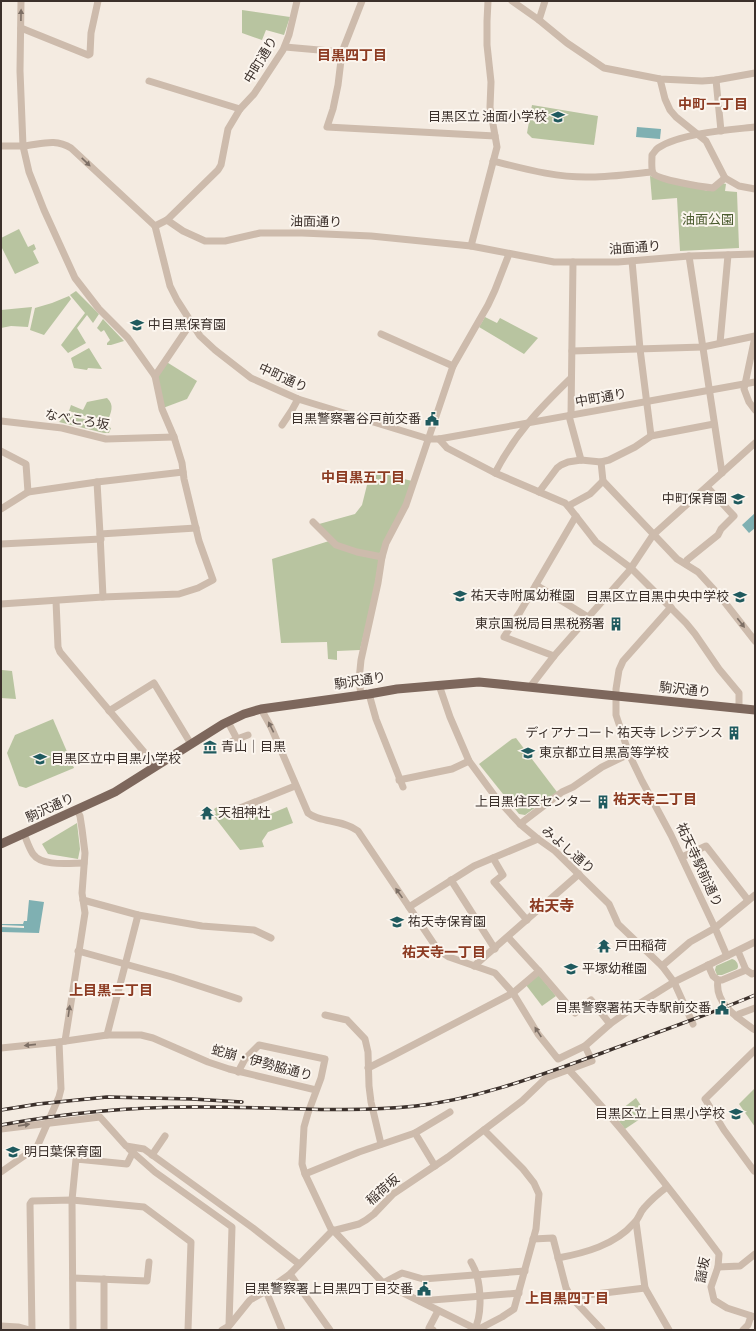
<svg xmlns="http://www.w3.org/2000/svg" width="756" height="1331" font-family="'Sofia Sans Condensed','Noto Sans JP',sans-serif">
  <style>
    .green { fill: #b8c4a0 }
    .water { fill: #7fb0b2 }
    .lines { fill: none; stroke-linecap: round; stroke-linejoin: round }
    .minor { stroke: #cdbbac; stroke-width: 7 }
    .major { stroke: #7d675c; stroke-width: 9 }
    .rail-casing { stroke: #3b302b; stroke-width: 3.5 }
    .rail { stroke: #fbf5ee; stroke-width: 2; stroke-dasharray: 6; stroke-linecap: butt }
    .oneway { fill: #7d6f65 }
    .labels { text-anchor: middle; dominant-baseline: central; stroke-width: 4; stroke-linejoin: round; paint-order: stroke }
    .street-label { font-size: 13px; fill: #3b302b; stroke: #fbf5ee }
    .poi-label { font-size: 13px; fill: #3b302b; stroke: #fbf5ee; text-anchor: end }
    .park-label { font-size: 13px; fill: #4a5a2e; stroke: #fbf5ee }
    .neighbourhood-label { font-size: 14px; font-weight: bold; fill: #8c3b22; stroke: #fbf5ee }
    .quarter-label { font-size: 15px; font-weight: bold; fill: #8c3b22; stroke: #fbf5ee }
  </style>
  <rect width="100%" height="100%" fill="#f4ebe1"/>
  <g class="green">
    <polygon points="242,10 290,17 284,35 266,30 262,40 242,33"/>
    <polygon points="532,105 598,116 594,145 532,138 527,133"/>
    <polygon points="650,176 708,191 714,191 722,183 726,184 725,191 737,192 739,248 680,251 677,198 652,200"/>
    <polygon points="19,229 28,247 34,244 36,249 33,251 39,263 15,274 1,246 1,238"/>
    <polygon points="76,291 99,314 93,323 87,315 77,328 86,343 68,353 61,345 85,313 70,295"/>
    <polygon points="69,296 71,299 44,335 30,330 35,308 52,303"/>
    <polygon points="32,307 28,327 11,326 1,328 1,310"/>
    <polygon points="485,317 497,323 500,318 538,338 524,354 479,327"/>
    <polygon points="103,319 124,341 111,345 107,345 107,343 110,340 104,330 101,332 97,328"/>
    <polygon points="89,348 102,369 88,368 87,370 74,368 71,358"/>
    <polygon points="165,361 197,381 187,399 163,408 155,376"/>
    <path d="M107,398C115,405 111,413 107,422L94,419L69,411L71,405L83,410L87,402Z"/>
    <polygon points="69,414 111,428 109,433 104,433 59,422 64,417"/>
    <polygon points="373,471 412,481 402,510 381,552 378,554 357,550 337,543 319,524 355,514 362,505 367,485"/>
    <polygon points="329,541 377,558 379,560 373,595 360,650 337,651 337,660 328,659 327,642 281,643 272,559"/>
    <polygon points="1,664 2,670 12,671 16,699 1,698"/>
    <polygon points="53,719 74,768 26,788 19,786 7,753 15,735"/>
    <polygon points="516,738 557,792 525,815 519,814 479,764 512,739"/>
    <polygon points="255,804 263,817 287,807 293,823 268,832 262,841 264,847 240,850 213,815 216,814 214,809 217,807 229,814"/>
    <polygon points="77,823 80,849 78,859 48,854 42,844"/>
    <path d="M732,959C736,960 738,963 738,967L737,969L722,975H717L715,970L716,966Z"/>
    <polygon points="538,974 556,996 542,1006 526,985"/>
    <polygon points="755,1088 755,1127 739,1104"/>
    <polygon points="636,1098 646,1113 646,1115 625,1129 614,1115"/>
  </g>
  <g class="water">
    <polygon points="637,127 661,129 660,139 636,137"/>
    <polygon points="755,513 755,528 749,533 742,525"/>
    <polygon points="29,900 44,902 39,933 1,932 1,927 24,928 24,926 1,925 1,924 23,924 24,921 27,921"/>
  </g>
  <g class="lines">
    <g class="minor">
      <polyline points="362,1 342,52 338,85 333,109 327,127 495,136"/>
      <polyline points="512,1 539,20 567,43 604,68 660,79 702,81 716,80 755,73"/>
      <polyline points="539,20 545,1"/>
      <polyline points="21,28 88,55 90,54 91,33 98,1"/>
      <polyline points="285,47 342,52"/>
      <polyline points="660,79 665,99 670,110 676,117 706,141 725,178 739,186 755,189"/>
      <polyline points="716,80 721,131"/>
      <polyline points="149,81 240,109"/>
      <path d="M1,146C9,146 16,146 24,146C42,144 55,138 71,148L155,226"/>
      <path d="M493,161C525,169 557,178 591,177C611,177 632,174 652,172"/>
      <path d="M725,178L713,188C704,187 657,180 653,173C651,169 652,160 652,155C654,153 655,150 658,148C681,133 728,130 755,127"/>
      <polyline points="167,220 183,231 205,241 225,241 260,233 302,233 371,236 471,246 554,262 618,262 689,256 755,254"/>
      <polyline points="155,226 170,286 177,300 200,336 215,350 251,378 298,399 429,439 439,439 755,382"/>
      <polyline points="155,226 167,220 218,170 221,165 228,129 240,109 254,94 283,50 289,35 297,1"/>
      <polyline points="471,246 497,147 490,107 491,82 487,45 487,21 488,1"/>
      <polyline points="689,256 722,473"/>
      <polyline points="632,261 640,349 651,436"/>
      <polyline points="381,334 453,366"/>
      <polyline points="755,337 744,389 749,402 755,410"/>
      <polyline points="720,343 728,255"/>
      <polyline points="572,351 703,347 755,336"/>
      <polyline points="155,376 191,323"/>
      <polyline points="571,415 573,262"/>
      <polyline points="569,416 581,460"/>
      <polyline points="1,421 62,428 106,439 174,437"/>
      <polyline points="282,425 292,410 298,399"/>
      <polyline points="439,439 447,448 495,473 565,503 568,506 596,542 631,568 686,623 695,634 719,669 739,693 739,709"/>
      <polyline points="1,451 26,464 28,492"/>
      <polyline points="601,462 603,481 677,559 698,572 719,595 755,641"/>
      <path d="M495,473C515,434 540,408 571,378"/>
      <polyline points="97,482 100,534 103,597"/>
      <polyline points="539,492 557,468 561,465 568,462 581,460 601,462 609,460 635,447 651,436 714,424"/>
      <polyline points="568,506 590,494 603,481"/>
      <polyline points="1,509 28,492 97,482 183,472"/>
      <polyline points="313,522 336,545 357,552 382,557"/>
      <polyline points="100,534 196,528"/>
      <polyline points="1,544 101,539"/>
      <polyline points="686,564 687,560 718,535 721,529 734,516 707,487"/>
      <polyline points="536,585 588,617"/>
      <polyline points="56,601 58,647 60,652 155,765"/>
      <polyline points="1,604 103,597 179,594 198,588 213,580 199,541 184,479 182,463 174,437 162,409 155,376 128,338 99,309 75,278 44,210 29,172 23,146 20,71 21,1"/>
      <polyline points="671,607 623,661 619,670 616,689 616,715 629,754 642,781 671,835 715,928 727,956"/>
      <polyline points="554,656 504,637 520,612 576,516"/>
      <polyline points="439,685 450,717 469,761 497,799 520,824 538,839 555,851 609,904 618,924 662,966 674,982 693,1024"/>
      <polyline points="530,687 554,656 629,571 653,535 755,443"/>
      <polyline points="369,694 376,719 403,787"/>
      <polyline points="361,695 359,680 361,660 378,583 382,557 386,543 406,505 453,366 488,305 495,290 509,254"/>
      <path d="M261,709L271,727L308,813C320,823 342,819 358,831L438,950L449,957L495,973L513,993L538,1034L558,1059L585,1046L610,1024L634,1007L674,982L755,942"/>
      <polyline points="109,711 154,683 191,744"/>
      <polyline points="228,722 237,739 248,735"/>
      <polyline points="227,744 237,739"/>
      <polyline points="399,780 452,769 469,761"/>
      <polyline points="240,808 295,786"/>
      <polyline points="520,824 562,792 573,787 602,767 629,754"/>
      <path d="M24,834C27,841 29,848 33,854C42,867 70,863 84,863"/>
      <polyline points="682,857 706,846 748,900"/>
      <polyline points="493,858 503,875 494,882 527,920"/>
      <polyline points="451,880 495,949"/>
      <polyline points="83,900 138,915 202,926 254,930 271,938"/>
      <polyline points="409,907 474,866 538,839"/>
      <polyline points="508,937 539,971 575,1013 591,1000 610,1024"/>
      <polyline points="78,951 172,977 239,999"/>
      <polyline points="708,965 713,976 718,980 722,980 746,970 738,951"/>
      <polyline points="474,966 579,874"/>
      <polyline points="662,966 690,942 715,928 755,895"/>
      <polyline points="746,970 752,974 755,973"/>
      <path d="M718,980C714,1004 738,1018 755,1030"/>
      <polyline points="325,1015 347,1020 365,1039 368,1052 369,1086 371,1102 381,1144"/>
      <polyline points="737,1017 739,1014 755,1008"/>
      <polyline points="107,1035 138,915"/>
      <polyline points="65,1041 85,913 82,893 85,853 82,829 80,816 77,810"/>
      <polyline points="1,1048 59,1042 107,1035 141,1035 153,1038 208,1062 229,1069 316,1090"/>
      <polyline points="755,1050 705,1099 724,1130 754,1171 755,1170"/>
      <polyline points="368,1068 392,1056 513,993 539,971"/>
      <path d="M569,1070C623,1128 672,1191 719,1254L718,1267L711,1287L714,1300L727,1308L755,1317"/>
      <polyline points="238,1072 245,1059 259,1045 325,1059 321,1078 308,1113 304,1127 302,1164 305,1174 332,1231"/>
      <polyline points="1,1129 100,1117 126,1146 144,1149 253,1228 299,1264"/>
      <polyline points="415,1133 435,1166"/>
      <polyline points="129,1149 155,1172 232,1227 229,1325"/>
      <polyline points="152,1155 165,1136"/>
      <polyline points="1,1172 37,1147 59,1097 61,1089 59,1042"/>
      <polyline points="305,1174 359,1152 415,1133 450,1112"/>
      <polyline points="333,1230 383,1283 478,1330"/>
      <polyline points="533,1239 553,1238 566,1288 571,1297 602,1330"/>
      <path d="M558,1258C585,1253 615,1245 634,1223C639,1219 640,1212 644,1208C651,1200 659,1193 667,1187"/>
      <path d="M471,1262C473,1266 476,1271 477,1276C481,1291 482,1317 474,1330"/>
      <polyline points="718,1267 740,1266 755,1254"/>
      <polyline points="290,1274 330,1330"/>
      <polyline points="73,1278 147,1281 149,1262"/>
      <polyline points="383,1283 402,1273 423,1279 525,1271"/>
      <polyline points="645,1288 669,1330"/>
      <polyline points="266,1291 282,1330"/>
      <polyline points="571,1297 645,1288 636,1222"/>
      <polyline points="420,1301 519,1293"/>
      <polyline points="1,1326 18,1327 29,1330"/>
      <polyline points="32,1330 30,1204 32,1201 72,1200 144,1207 191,1242 188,1330"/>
      <polyline points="73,1330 72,1200 76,1159 127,1164 133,1152"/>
      <polyline points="104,1330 104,1279"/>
      <polyline points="222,1330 229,1326 250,1300 266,1291 290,1274 332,1231 359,1224 366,1220 374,1214 393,1194 448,1157 497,1120 522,1101 546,1078 592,1061 585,1046"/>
      <polyline points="433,1330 429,1328 438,1311"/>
      <polyline points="477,1330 502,1317 514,1309 536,1229 539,1194 534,1183 523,1169 484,1130"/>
      <polyline points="743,1330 748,1325 751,1316"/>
    </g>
    <polyline class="major" points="1,844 102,798 115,792 223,724 244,714 261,709 369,694 397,689 479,682 755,710"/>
    <g class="rail-casing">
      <g id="rail">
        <polyline points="1,1110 38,1104 107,1097 192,1099 242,1102"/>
        <path d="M1,1125C65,1113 130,1107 194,1107C268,1106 342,1114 416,1106C479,1099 543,1074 602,1053C653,1034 705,1016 755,995"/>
      </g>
    </g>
    <use href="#rail" class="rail"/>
  </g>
  <defs><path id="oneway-solid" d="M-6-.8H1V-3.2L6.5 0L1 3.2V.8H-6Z"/></defs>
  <g class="oneway">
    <use href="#oneway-solid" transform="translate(21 15) rotate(-89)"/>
    <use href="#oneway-solid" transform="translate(86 162) rotate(44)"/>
    <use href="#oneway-solid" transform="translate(741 623) rotate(52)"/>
    <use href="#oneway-solid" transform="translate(271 727) rotate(-116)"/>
    <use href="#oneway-solid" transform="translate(399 893) rotate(-125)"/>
    <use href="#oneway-solid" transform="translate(69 1011) rotate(-82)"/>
    <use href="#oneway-solid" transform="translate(538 1032) rotate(-123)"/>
    <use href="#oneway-solid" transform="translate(30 1045) rotate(174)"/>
    <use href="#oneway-solid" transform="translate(24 1125) rotate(-8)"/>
  </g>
  <defs>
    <g id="school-bare" transform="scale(1.08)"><path d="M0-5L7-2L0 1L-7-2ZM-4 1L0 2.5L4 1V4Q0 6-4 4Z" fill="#1f5a5e" stroke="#fbf5ee" stroke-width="2.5" paint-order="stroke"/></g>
    <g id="civic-bare" transform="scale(1.08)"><path d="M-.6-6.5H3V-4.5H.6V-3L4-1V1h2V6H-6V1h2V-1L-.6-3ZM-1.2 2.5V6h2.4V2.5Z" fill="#1f5a5e" stroke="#fbf5ee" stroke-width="2.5" paint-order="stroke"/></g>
    <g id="building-bare" transform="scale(1.08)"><path d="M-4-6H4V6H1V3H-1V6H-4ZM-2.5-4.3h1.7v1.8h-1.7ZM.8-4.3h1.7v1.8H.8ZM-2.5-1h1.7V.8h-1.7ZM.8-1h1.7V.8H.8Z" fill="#1f5a5e" stroke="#fbf5ee" stroke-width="2.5" paint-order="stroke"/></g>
    <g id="museum-bare" transform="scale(1.08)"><path d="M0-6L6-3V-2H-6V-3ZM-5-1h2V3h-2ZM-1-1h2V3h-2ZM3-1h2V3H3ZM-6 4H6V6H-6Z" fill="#1f5a5e" stroke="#fbf5ee" stroke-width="2.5" paint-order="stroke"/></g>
    <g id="temple-bare" transform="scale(1.08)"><path d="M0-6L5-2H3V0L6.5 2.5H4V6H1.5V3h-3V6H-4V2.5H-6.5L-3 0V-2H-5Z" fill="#1f5a5e" stroke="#fbf5ee" stroke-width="2.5" paint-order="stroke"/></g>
  </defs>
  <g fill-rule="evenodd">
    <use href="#school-bare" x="558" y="117"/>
    <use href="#school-bare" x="137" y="325"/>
    <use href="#civic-bare" x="432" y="419"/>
    <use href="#school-bare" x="738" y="499"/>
    <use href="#school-bare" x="460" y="596"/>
    <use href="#school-bare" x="740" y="597"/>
    <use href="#building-bare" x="616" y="624"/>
    <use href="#building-bare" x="734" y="733"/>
    <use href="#museum-bare" x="210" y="747"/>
    <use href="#school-bare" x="528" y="753"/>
    <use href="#school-bare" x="40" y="759"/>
    <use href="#building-bare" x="603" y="802"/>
    <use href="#temple-bare" x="207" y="813"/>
    <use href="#school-bare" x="397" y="922"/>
    <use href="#temple-bare" x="604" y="946"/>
    <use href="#school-bare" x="571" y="969"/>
    <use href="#civic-bare" x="722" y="1008"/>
    <use href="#school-bare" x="736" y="1114"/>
    <use href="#school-bare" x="13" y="1152"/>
    <use href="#civic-bare" x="424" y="1289"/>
  </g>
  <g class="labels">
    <g class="street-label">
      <text transform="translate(261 60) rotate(-59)">中町通り</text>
      <text transform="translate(316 222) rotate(1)">油面通り</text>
      <text transform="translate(635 248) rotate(-4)">油面通り</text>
      <text transform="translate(283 378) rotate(24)">中町通り</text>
      <text transform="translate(601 398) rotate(-10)">中町通り</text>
      <text transform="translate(77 420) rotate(10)">なべころ坂</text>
      <text transform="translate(360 681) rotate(-9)">駒沢通り</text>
      <text transform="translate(685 690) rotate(6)">駒沢通り</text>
      <text transform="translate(50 808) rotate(-25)">駒沢通り</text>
      <text transform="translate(568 850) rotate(41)">みよし通り</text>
      <text transform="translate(699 865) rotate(65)">祐天寺駅前通り</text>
      <text transform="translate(262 1063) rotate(15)">蛇崩・伊勢脇通り</text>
      <text transform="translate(383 1190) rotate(-41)">稲荷坂</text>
      <text transform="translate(703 1270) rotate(-79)">謡坂</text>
    </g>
    <g class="poi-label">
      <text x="547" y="117">目黒区立 油面小学校</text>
      <text x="148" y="325" text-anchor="start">中目黒保育園</text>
      <text x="421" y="419">目黒警察署谷戸前交番</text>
      <text x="727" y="499">中町保育園</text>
      <text x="471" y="596" text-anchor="start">祐天寺附属幼稚園</text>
      <text x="729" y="597">目黒区立目黒中央中学校</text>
      <text x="605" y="624">東京国税局目黒税務署</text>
      <text x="723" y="733">ディアナコート 祐天寺 レジデンス</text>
      <text x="221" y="747" text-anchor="start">青山｜目黒</text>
      <text x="539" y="753" text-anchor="start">東京都立目黒高等学校</text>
      <text x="51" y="759" text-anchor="start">目黒区立中目黒小学校</text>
      <text x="592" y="802">上目黒住区センター</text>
      <text x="218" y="813" text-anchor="start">天祖神社</text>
      <text x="408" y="922" text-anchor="start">祐天寺保育園</text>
      <text x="615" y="946" text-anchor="start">戸田稲荷</text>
      <text x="582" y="969" text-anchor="start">平塚幼稚園</text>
      <text x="711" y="1008">目黒警察署祐天寺駅前交番</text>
      <text x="725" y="1114">目黒区立上目黒小学校</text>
      <text x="24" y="1152" text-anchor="start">明日葉保育園</text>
      <text x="413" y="1289">目黒警察署上目黒四丁目交番</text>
    </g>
    <g class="park-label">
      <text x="708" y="220">油面公園</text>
    </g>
    <g class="neighbourhood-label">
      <text x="352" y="55">目黒四丁目</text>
      <text x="713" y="104">中町一丁目</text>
      <text x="363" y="477">中目黒五丁目</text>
      <text x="655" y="799">祐天寺二丁目</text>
      <text x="444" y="952">祐天寺一丁目</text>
      <text x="111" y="990">上目黒二丁目</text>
      <text x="567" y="1298">上目黒四丁目</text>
    </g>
    <g class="quarter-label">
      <text x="552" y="906">祐天寺</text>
    </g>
  </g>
  <rect width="756" height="1331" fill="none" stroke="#3b302b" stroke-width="4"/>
</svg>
